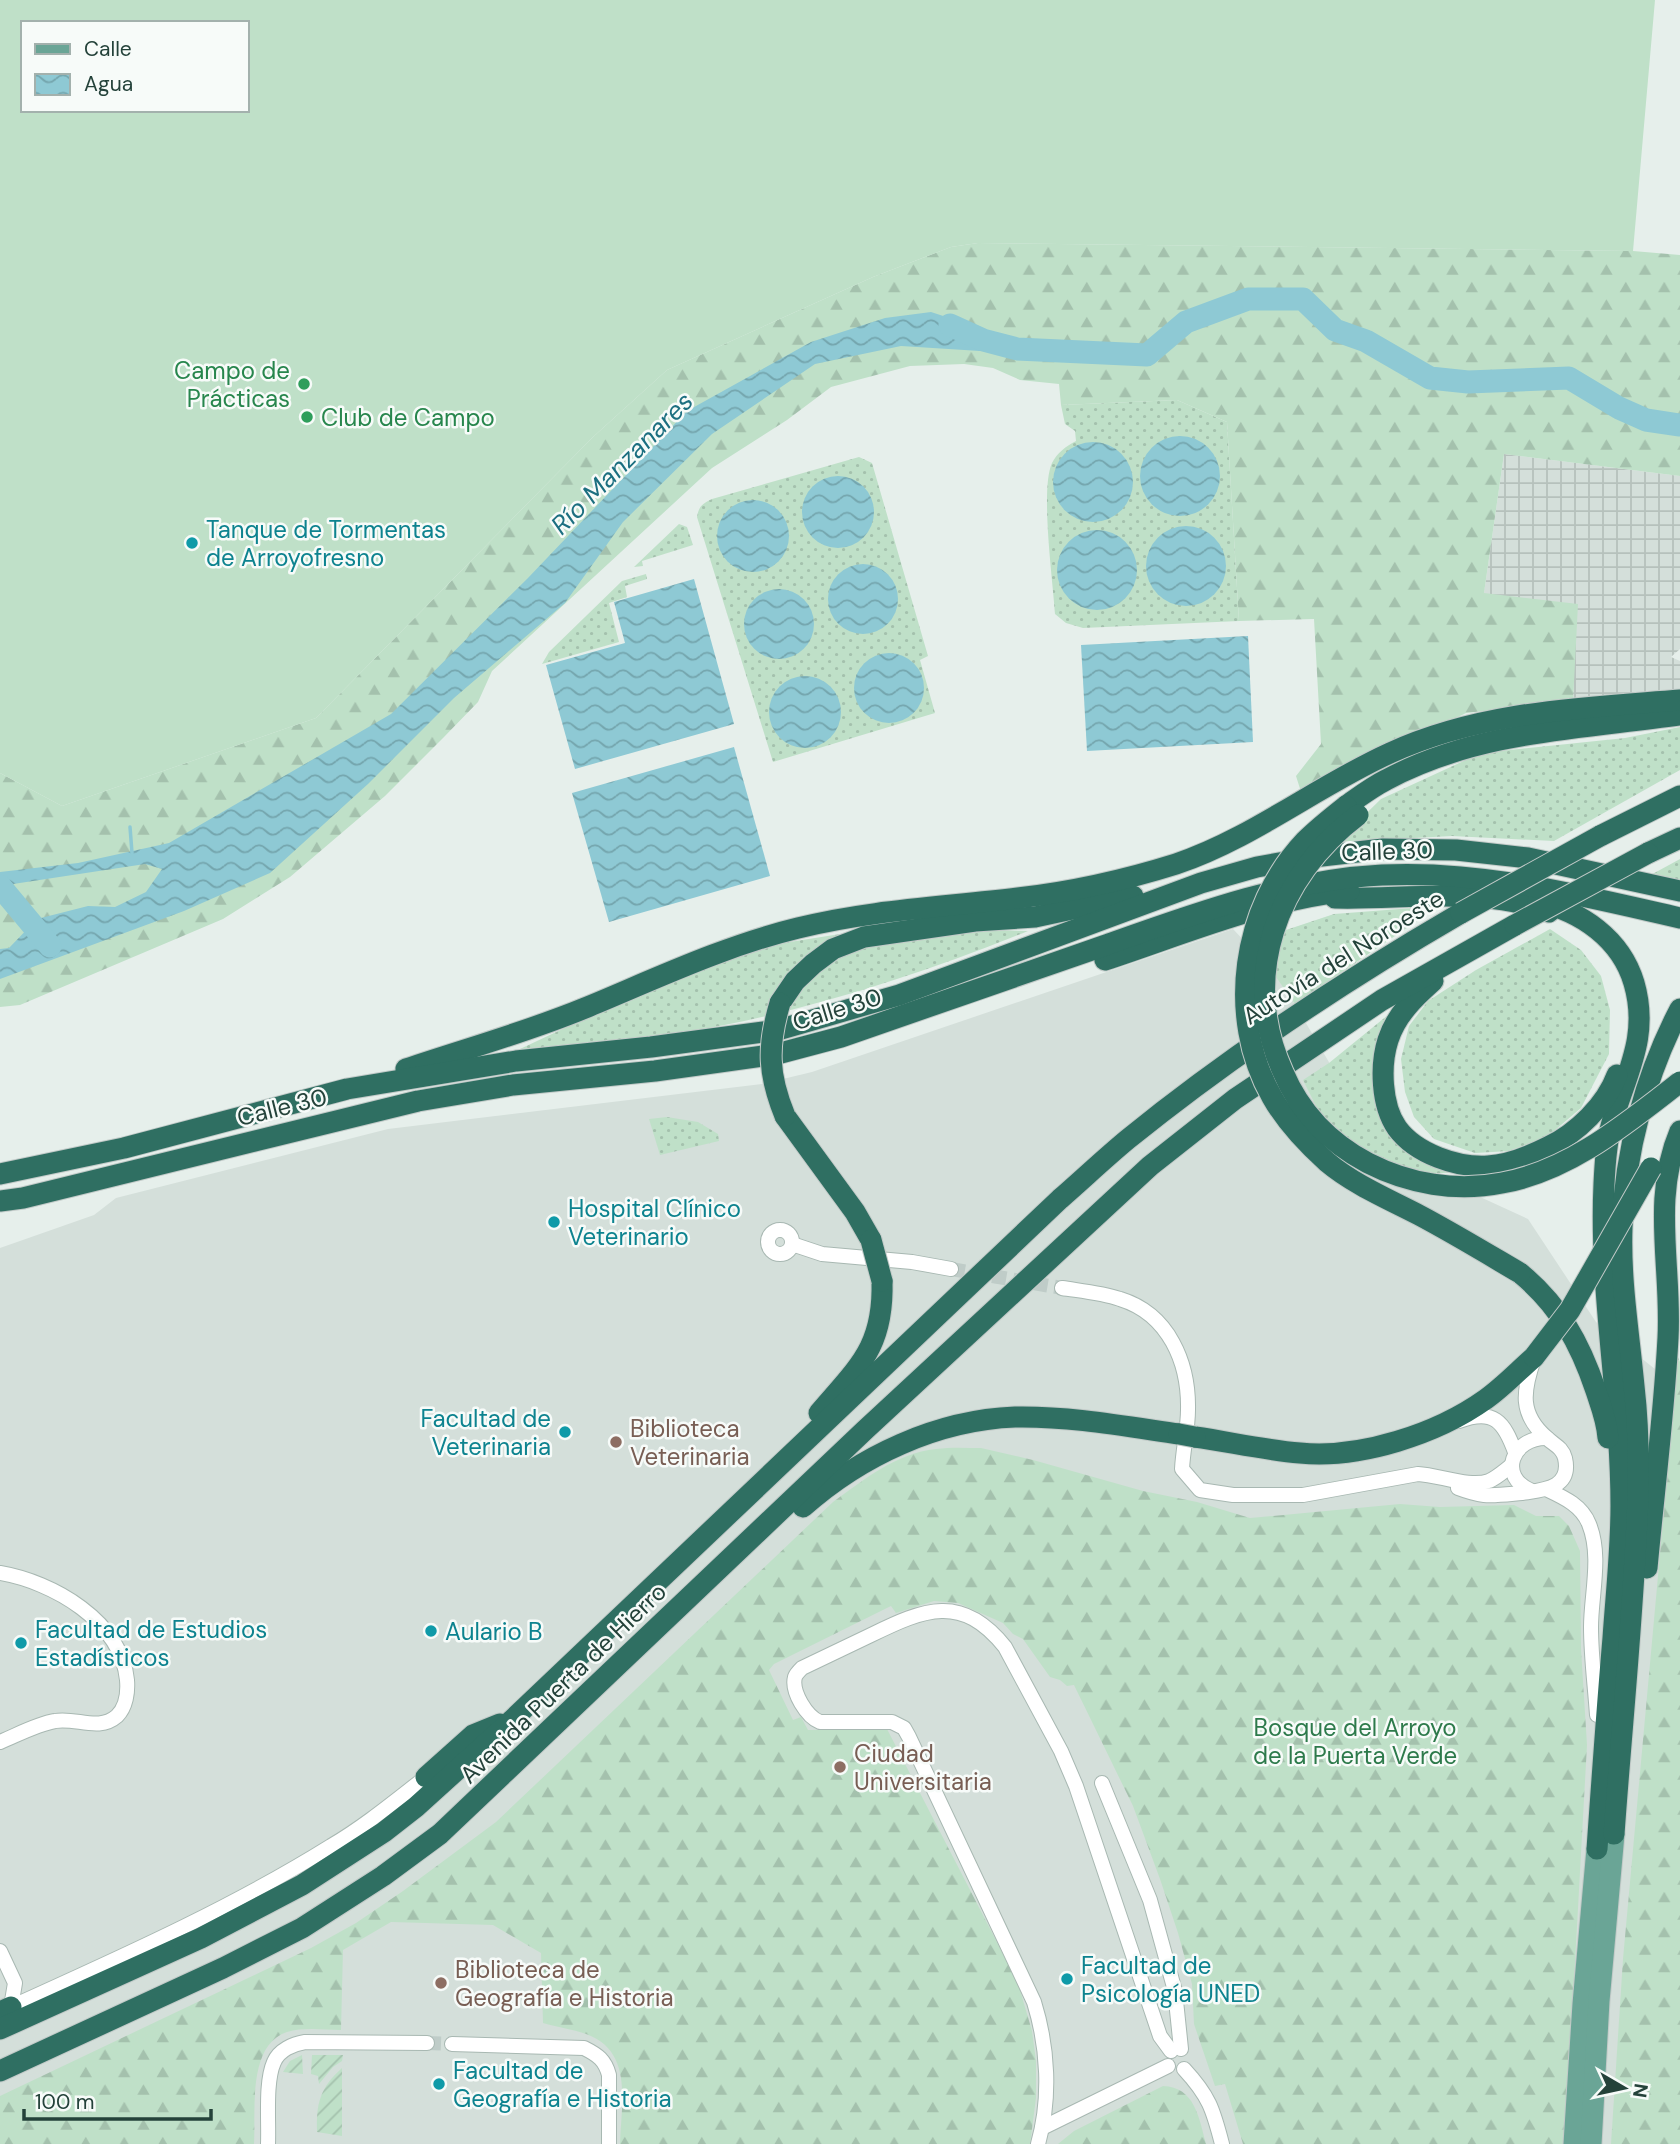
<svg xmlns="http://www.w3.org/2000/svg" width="1680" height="2144" font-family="'DM Sans',sans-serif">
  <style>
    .built { fill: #d4dfda }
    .industrial { fill: url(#industrial-grid) }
    .grass { fill: url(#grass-dots) }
    .forest { fill: url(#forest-firs) }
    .garden { fill: url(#garden-furrows) }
    .pitch { fill: #bfe0c8; fill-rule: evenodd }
    .water { fill: url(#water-waves) }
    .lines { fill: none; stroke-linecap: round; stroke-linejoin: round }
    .stream { stroke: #8ec9d4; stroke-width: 3.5 }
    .river { stroke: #8ec9d4; stroke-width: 23 }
    .street-tunnel { stroke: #bfccc8; stroke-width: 14; stroke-dasharray: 14 7; stroke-linecap: butt }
    .street-casing { stroke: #a8b8b2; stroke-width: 16 }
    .primary-casing { stroke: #c2cac8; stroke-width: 23 }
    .highway-casing { stroke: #c2cac8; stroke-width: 23 }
    .street { stroke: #fff; stroke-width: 14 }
    .primary { stroke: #6aa596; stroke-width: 21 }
    .highway { stroke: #2f6f62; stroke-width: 21 }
    .highway-bridge-casing { stroke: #c2cac8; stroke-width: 23; stroke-linecap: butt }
    .highway-bridge { stroke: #2f6f62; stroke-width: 21 }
    .leisure-dot { fill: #2e9e5b; stroke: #f7fbf9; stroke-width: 2.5 }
    .culture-dot { fill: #0f9aa8; stroke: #f7fbf9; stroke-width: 2.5 }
    .education-dot { fill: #8d6e63; stroke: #f7fbf9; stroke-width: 2.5 }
    .labels { text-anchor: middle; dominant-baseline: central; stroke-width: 5; stroke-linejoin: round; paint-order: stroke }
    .leisure-label { font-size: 24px; fill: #27864d; stroke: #f7fbf9; text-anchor: end }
    .culture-label { font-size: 24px; fill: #0d838f; stroke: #f7fbf9; text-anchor: start }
    .street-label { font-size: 24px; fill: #24423a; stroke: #f7fbf9 }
    .education-label { font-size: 24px; fill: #785e54; stroke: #f7fbf9; text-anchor: start }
    .park-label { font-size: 24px; fill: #2d7a4b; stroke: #f7fbf9 }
    .water-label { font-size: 26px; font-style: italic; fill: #1c6f80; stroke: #f7fbf9 }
  </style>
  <defs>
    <pattern id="industrial-grid" width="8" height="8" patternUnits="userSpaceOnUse" patternTransform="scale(1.75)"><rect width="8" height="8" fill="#d4dfda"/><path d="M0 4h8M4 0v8" fill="none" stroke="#b6c1bc"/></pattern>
    <pattern id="grass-dots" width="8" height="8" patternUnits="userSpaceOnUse" patternTransform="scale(1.75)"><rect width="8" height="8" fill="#bfe0c8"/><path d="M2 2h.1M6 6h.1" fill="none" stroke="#a4c1ad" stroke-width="1.8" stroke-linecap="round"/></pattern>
    <pattern id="forest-firs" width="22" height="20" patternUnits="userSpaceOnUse" patternTransform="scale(1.75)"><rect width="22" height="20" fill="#bfe0c8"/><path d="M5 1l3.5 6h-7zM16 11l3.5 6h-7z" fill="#a4c1ad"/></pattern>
    <pattern id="garden-furrows" width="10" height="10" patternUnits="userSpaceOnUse" patternTransform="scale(1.75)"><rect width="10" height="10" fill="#bfe0c8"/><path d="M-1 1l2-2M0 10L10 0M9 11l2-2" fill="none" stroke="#a4c1ad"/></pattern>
    <pattern id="water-waves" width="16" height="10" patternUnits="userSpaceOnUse" patternTransform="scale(1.75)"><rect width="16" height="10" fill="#8ec9d4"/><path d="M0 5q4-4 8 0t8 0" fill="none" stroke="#74a5ad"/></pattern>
  </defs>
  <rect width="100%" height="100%" fill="#e6efeb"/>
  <polygon class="built" points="1233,929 1280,979 1373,1137 1430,1174 1528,1219 1596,1322 1680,1389 1680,2144 0,2144 0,1248 94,1215 116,1198 388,1129 762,1084 812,1072"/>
  <polygon class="industrial" points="1504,454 1680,476 1680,649 1671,657 1680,661 1680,691 1573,701 1484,593"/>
  <g class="grass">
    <path d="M1177,400L1227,422L1239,621L1083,628L1066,623L1055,614C1053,581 1040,489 1052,463C1057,453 1066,446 1076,441L1075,431L1065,424L1061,405Z"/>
    <path d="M859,457L872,463L928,656L920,660L935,713L773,762L697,517C699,506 702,504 712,499Z"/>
    <polygon points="679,524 687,527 693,545 642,561 643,566 634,567"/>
    <polygon points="646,574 647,579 625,586 627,597 609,603 619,642 542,664 549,652 622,581"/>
    <polygon points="1680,727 1680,770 1554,841 1452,836 1337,842 1381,799 1481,753 1625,738"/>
    <polygon points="1680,859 1680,883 1647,877"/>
    <polygon points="1439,906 1295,1004 1269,967 1280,932 1334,914"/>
    <path d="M885,927L1028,931C916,976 799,1014 680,1033C627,1041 573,1044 520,1049L684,972L764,946Z"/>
    <polygon points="1550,929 1581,950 1601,976 1610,1010 1609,1054 1581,1108 1547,1137 1509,1151 1475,1153 1434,1139 1414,1117 1405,1092 1401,1059 1409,1026 1428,1001 1476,970"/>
    <polygon points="1399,1006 1384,1112 1422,1150 1481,1170 1430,1174 1368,1158 1324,1122 1303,1080 1329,1063"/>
    <polygon points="667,1117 698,1122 718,1134 719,1141 660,1155 649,1119"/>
  </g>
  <g class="forest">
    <polygon points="978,243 1633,251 1680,255 1680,476 1504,454 1484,593 1578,604 1573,701 1466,713 1302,795 1296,776 1321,744 1314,619 1239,621 1227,422 1177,400 1061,405 1059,384 1020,380 993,368 964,364 910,366 831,387 787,420 712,468 492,671 478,702 444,737 385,796 290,877 223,919 20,1005 0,1007 0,773 62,806 316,718 593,437 667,370 873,277 951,247"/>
    <polygon points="1678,1357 1680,1362 1680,2144 1611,2144 1623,1959"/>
    <path d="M981,1448L1033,1460L1143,1491L1197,1502L1250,1518L1400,1504L1440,1507L1514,1505L1536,1516H1559L1569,1526L1580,1551L1581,1649L1587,1745L1565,2144H1243L1225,2084L1215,2086L1194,2024L1192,1984L1178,1933L1160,1879L1133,1806L1074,1685L1067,1686L1060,1680L1050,1677L1023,1639L1013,1634L1003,1623L958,1603L934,1601L896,1613L891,1606L774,1664L769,1670L793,1720L801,1717L808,1730L887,1729L1018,1983L1032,2031L1036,2061V2098L1030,2144H620C621,2104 634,2051 586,2034C572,2029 557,2027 543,2023L541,1953L493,1925L391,1922L343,1950L341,2030C324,2030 304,2027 287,2032C247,2045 256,2111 254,2144H0V2096L311,1948L356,1923L403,1891L496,1822L833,1502C864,1480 896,1453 936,1449C951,1447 966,1448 981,1448Z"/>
    <path d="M1163,2086C1195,2087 1199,2118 1206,2144H1058L1074,2131Z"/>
  </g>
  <g class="garden">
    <polygon points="302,2055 303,2074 283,2072 290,2061"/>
    <polygon points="312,2055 343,2055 342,2061 333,2067 319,2084 318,2076 311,2074"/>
    <path d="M342,2068V2136L317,2132C316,2103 320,2088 342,2068Z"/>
  </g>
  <path class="pitch" d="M0,0H1655L1633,251L978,243L951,247L873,277L667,370L593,437L316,718L62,806L0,773ZM23,23H247V110H23Z"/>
  <g class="water">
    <polygon points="931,312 977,327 980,351 901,346 815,364 712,434 623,522 565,603 454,698 368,784 270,873 184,911 0,979 0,949 9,948 37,919 88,906 115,907 146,892 162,869 145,864 0,886 0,872 78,863 169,843 391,714 528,578 687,411 811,342 885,318"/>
    <circle cx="1180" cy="476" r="40"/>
    <circle cx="1093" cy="482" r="40"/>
    <circle cx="838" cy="512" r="36"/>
    <circle cx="753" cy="536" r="36"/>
    <circle cx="1186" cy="566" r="40"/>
    <circle cx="1097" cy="570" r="40"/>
    <circle cx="863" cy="599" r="35"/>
    <polygon points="694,579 734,724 575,769 546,665 625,643 614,602"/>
    <circle cx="779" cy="624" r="35"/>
    <polygon points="1248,636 1253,742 1087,751 1081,645"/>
    <circle cx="889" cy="688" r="35"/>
    <circle cx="805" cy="712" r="36"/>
    <polygon points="734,747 770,876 609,922 572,793"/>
  </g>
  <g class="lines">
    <polyline class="stream" points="130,827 132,853"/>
    <g class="river">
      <polyline points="950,325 983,340 1017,349 1147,355 1186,322 1248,299 1303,299 1335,330 1366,341 1430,378 1468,382 1569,378 1619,408 1646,420 1680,425"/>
      <polyline points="0,886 50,946"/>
    </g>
    <g class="street-tunnel">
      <polyline points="951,1269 1062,1288"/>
      <polyline points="427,2043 452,2044"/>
    </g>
    <g class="street-casing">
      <g id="street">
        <circle cx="780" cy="1242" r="12"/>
        <polyline points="792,1244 822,1254 912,1262 951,1269"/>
        <path d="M1062,1288C1081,1291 1102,1293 1120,1299C1169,1314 1189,1363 1188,1410C1188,1429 1183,1449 1182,1469L1200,1490L1233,1495H1303L1418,1474C1439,1475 1470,1488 1489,1481C1498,1477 1505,1470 1512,1465"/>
        <path d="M1459,1421C1494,1408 1504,1422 1515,1452"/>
        <path d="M1458,1488C1466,1491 1475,1494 1484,1495C1496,1496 1510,1494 1522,1493C1542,1490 1572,1489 1565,1458C1562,1447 1554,1445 1547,1438C1519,1414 1523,1391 1534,1359"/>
        <path d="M1548,1490C1565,1498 1582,1506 1589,1524C1602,1556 1591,1595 1591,1627C1591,1656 1595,1686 1597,1715"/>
        <path d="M1532,1491C1497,1477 1512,1437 1547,1438"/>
        <path d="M0,1573C53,1582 121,1621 127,1680C128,1692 126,1707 117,1716C99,1732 76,1717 55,1721C37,1724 17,1735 0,1742"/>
        <polyline points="1102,1783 1150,1900 1175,1991 1181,2049"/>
        <polyline points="0,1951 15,1983 11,2007"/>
        <path d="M11,2007C119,1958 230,1909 331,1846C365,1826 395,1801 426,1777"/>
        <path d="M452,2044L584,2048C598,2055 605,2060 609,2075V2144"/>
        <path d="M1184,2069C1209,2096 1213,2109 1222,2144"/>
        <polyline points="1042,2128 1168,2066"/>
        <path d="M268,2144C269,2121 265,2082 274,2062C279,2050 293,2044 305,2042L427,2043"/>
        <path d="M1038,2144C1051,2098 1048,2047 1034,2002L909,1737L904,1728L892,1722H820C807,1717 791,1692 795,1677C796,1674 800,1670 802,1668C825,1657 848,1646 871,1635C924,1609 962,1593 1005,1647L1061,1751L1076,1786L1160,2036L1171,2051"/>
      </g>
    </g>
    <g class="primary-casing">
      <g id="primary">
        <polyline points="1574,2144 1583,2004 1597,1849"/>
        <polyline points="1591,2144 1599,2001 1614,1834"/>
      </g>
    </g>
    <g class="highway-casing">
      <g id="highway">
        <path d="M1346,806C1359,797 1372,787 1386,780C1477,731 1580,729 1680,715"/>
        <polyline points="1600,836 1680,796"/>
        <polyline points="1648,853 1680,838"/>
        <path d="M1335,898C1403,900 1484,886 1549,912"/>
        <path d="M1538,902C1581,911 1621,939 1634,983C1650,1038 1625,1075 1611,1126C1606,1145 1605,1164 1604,1184C1599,1292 1621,1398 1621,1506C1621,1550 1616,1594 1613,1638C1607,1708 1602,1778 1597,1849"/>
        <path d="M1105,960C1184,934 1266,899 1349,891"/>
        <path d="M1433,981C1414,998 1396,1015 1388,1040C1380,1065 1381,1105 1397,1128C1416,1154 1458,1168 1488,1166C1509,1165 1530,1156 1548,1147C1577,1133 1606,1105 1617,1075"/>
        <polyline points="780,1003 795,981 813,964 833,949 864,937 975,921 1035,917 1133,896"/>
        <path d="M406,1069C465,1049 527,1032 585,1008C655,979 724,946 798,928C870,910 945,907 1018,898C1071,892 1125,880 1176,864C1253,838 1317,786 1390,753C1481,711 1582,708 1680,700"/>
        <polyline points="785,1116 855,1212 871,1240"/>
        <polyline points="0,1174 124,1148 347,1089 516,1061 651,1047 778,1030 899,995 1201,883 1257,867 1313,857 1383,849 1456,850 1528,858 1680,891"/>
        <path d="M0,1201L23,1198L418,1101L513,1085L655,1071L777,1054L841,1037C929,1006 1018,976 1106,945C1196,913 1286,880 1382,875C1483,870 1583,896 1680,918"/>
        <path d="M1520,1273C1559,1305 1580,1343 1596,1391C1601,1406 1607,1421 1608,1438"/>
        <path d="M819,1413C859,1366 884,1347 882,1281"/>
        <path d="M1195,1437C1230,1442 1265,1450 1300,1453C1360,1459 1437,1434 1486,1399C1503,1387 1518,1371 1534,1357"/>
        <path d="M803,1507C860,1456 937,1420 1015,1417C1070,1416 1124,1426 1179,1434"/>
        <path d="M1647,1568C1654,1492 1664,1415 1668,1338C1672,1267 1651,1199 1680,1131"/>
        <polyline points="426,1777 473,1735 500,1724"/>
        <path d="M1614,1834C1622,1722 1634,1609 1638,1497C1639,1460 1638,1421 1634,1386C1629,1333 1620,1280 1622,1227C1625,1152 1645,1076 1680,1009"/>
        <polyline points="0,2012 11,2007"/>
        <path d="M0,2029L201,1938L302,1885L384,1832L416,1807L512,1720L1060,1199C1083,1179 1105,1158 1128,1139C1233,1054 1344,981 1461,913"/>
        <polyline points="0,2071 223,1968 302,1928 383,1876 440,1834 865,1430 1150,1166 1235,1099 1382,1000 1515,925"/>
      </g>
    </g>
    <use href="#street" class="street"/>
    <use href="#primary" class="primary"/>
    <use href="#highway" class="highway"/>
    <g class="highway-bridge-casing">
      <g id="highway-bridge">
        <path d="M1346,806C1332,817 1318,828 1305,841C1242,908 1226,1016 1272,1097C1286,1122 1306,1143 1327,1162C1353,1184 1388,1199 1419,1215C1453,1233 1486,1253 1520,1273"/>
        <path d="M1358,815C1276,877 1240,977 1283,1072C1300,1112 1330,1143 1368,1163C1409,1184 1456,1192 1502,1183C1570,1171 1627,1123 1680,1082"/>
        <polyline points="1461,913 1600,836"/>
        <polyline points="1515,925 1648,853"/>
        <path d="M780,1003C767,1046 768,1075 785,1116"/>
        <polyline points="871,1240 882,1281"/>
        <polyline points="1534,1357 1570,1310 1651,1168"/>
        <polyline points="1179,1434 1195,1437"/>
      </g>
    </g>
    <use href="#highway-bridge" class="highway-bridge"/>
  </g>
  <g class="leisure-dot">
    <circle cx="304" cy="384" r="7"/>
    <circle cx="307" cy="417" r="7"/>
  </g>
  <g class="culture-dot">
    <circle cx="192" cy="543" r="7"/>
    <circle cx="554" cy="1222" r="7"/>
    <circle cx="565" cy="1432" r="7"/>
    <circle cx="431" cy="1631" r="7"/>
    <circle cx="21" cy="1643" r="7"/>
    <circle cx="1067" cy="1979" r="7"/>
    <circle cx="439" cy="2084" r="7"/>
  </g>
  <g class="education-dot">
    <circle cx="616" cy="1442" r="7"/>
    <circle cx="840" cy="1767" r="7"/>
    <circle cx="441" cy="1983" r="7"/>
  </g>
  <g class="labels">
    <g class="leisure-label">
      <text x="290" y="370">Campo de<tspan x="290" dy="28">Prácticas</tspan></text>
      <text x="321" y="417" text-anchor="start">Club de Campo</text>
    </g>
    <g class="culture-label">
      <text x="206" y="529">Tanque de Tormentas<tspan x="206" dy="28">de Arroyofresno</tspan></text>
      <text x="568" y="1208">Hospital Clínico<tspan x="568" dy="28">Veterinario</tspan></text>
      <text x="551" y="1418" text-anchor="end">Facultad de<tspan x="551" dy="28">Veterinaria</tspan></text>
      <text x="35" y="1629">Facultad de Estudios<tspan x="35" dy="28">Estadísticos</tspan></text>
      <text x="445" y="1631">Aulario B</text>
      <text x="1081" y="1965">Facultad de<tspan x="1081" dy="28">Psicología UNED</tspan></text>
      <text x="453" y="2070">Facultad de<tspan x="453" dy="28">Geografía e Historia</tspan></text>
    </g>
    <g class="street-label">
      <text transform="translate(1387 851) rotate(-2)">Calle 30</text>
      <text transform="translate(1343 957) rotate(-32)">Autovía del Noroeste</text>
      <text transform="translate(837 1009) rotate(-17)">Calle 30</text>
      <text transform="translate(282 1107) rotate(-14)">Calle 30</text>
      <text transform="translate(563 1683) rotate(-44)">Avenida Puerta de Hierro</text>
    </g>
    <g class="education-label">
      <text x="630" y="1428">Biblioteca<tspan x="630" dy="28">Veterinaria</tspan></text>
      <text x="854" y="1753">Ciudad<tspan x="854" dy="28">Universitaria</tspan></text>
      <text x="455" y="1969">Biblioteca de<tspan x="455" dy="28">Geografía e Historia</tspan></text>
    </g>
    <g class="park-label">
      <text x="1355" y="1727">Bosque del Arroyo<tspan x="1355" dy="28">de la Puerta Verde</tspan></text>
    </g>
    <g class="water-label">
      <text transform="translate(622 463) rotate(-45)">Río Manzanares</text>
    </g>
  </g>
  <rect x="21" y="21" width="228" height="91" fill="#f7fbf9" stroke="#a3b1ad" stroke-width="2"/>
  <rect x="35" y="44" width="35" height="10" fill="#6aa596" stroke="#a3b1ad" stroke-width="2"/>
  <text x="84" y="56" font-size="21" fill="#24423a">Calle</text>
  <rect x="35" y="74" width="35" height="21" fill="url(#water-waves)" stroke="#a3b1ad" stroke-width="2"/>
  <text x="84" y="91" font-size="21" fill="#24423a">Agua</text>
  <g transform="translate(1624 2088) rotate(99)" stroke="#f7fbf9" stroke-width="5" paint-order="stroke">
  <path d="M0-5L12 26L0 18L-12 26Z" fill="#24423a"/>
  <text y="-10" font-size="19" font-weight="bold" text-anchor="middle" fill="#24423a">N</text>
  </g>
  <path d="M24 2109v10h187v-10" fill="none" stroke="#24423a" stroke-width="3.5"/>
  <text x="35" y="2109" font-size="21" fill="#24423a" stroke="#f7fbf9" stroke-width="5" paint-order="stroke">100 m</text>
</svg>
